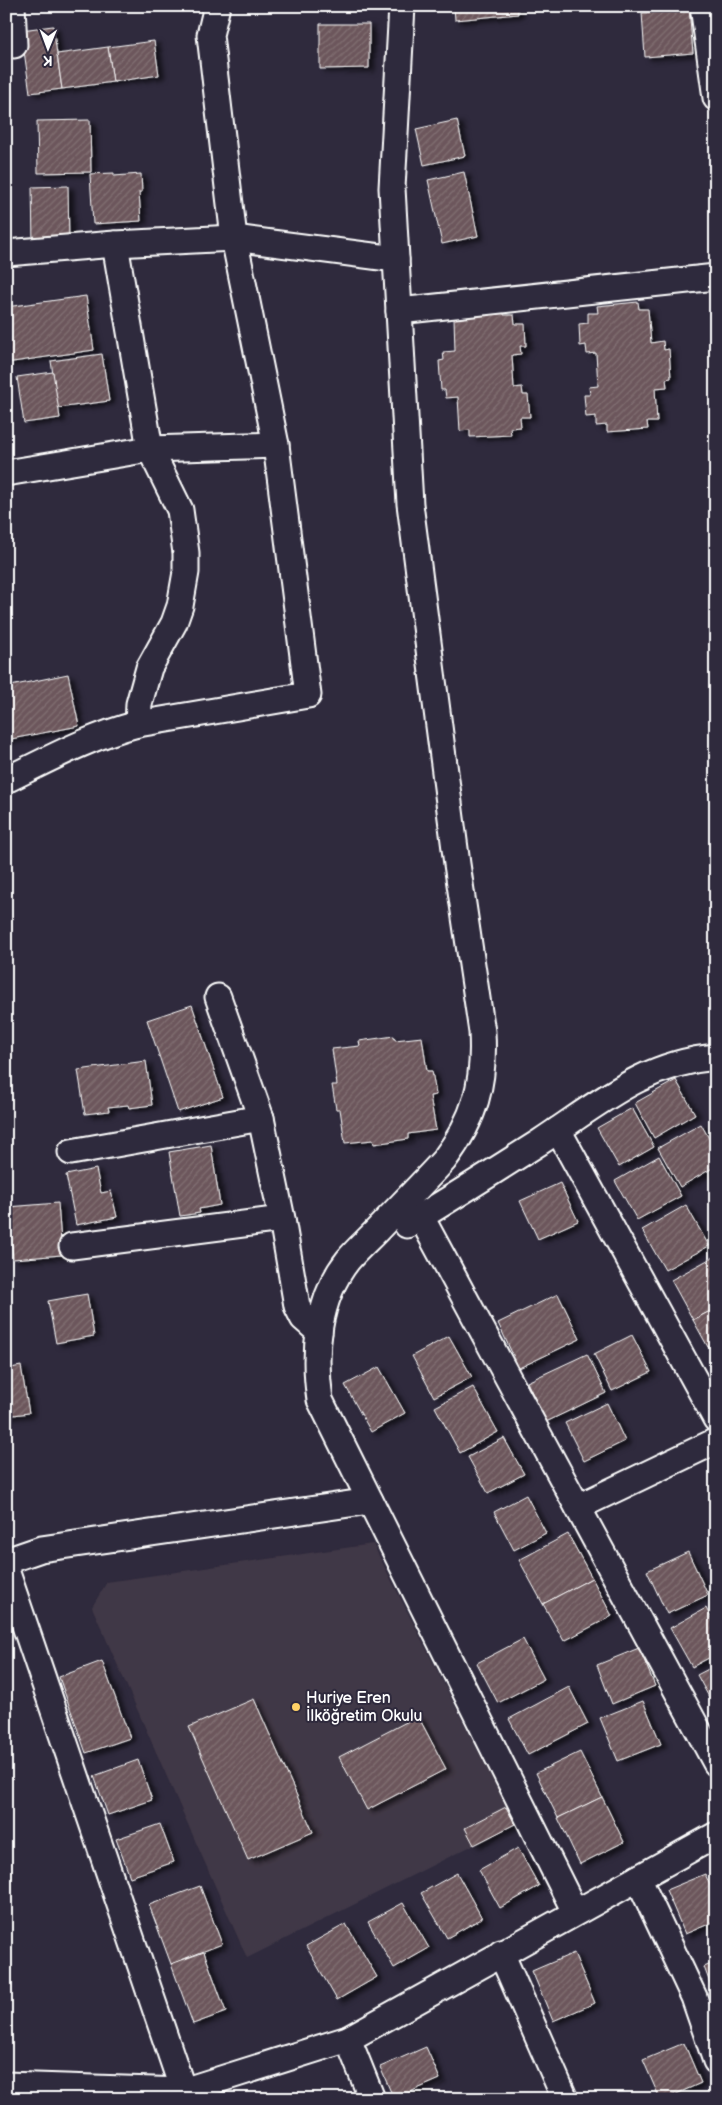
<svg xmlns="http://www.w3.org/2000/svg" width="722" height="2105" font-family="'Balsamiq Sans',sans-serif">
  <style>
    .built { fill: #413846 }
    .building { fill: url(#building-hatch); stroke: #fff; filter: url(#shadow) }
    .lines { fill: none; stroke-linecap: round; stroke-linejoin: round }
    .street-casing { stroke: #fff; stroke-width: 29 }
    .street { stroke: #2f2a3d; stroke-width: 25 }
    .poi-dot { fill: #ffd166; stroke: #2f2a3d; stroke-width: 2 }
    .labels { text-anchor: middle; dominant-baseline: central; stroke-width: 4; stroke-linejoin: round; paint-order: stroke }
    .poi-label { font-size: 16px; fill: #fff; stroke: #2f2a3d; text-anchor: start }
  </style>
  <defs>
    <pattern id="building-hatch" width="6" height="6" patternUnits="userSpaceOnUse" patternTransform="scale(1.25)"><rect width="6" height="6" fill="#6c575b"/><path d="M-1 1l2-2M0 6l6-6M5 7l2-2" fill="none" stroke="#827074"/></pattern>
    <filter id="shadow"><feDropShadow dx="5.5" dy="3" stdDeviation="2.5" flood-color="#0009"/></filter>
  </defs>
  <rect width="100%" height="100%" fill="#2f2a3d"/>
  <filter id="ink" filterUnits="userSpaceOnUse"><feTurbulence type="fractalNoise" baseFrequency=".02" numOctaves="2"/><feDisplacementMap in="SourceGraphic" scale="10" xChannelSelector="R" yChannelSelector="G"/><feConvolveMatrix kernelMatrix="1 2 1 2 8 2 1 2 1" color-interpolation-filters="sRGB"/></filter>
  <g filter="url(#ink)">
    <polygon class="built" points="373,1544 515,1824 247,1958 92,1607 107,1582"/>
    <g class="building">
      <polygon points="454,6 517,6 518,14 455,20"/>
      <polygon points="689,9 693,53 645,57 642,13"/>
      <polygon points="320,24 369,24 369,68 320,69"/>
      <polygon points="53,26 62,89 30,93 21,30"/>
      <polygon points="154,41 159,75 113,82 108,47"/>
      <polygon points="108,47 113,82 62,89 57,54"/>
      <polygon points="90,120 91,172 38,173 37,121"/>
      <polygon points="457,120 465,156 424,165 416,129"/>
      <polygon points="464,172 478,236 442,244 428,180"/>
      <polygon points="114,173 114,176 141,174 142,192 139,192 141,221 93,224 90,174"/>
      <polygon points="68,186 69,243 33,244 32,187"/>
      <polygon points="86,296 94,350 6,363 6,307"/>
      <polygon points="638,302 639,309 648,309 651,343 663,341 664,350 669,349 671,378 666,379 667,387 655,388 657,422 647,422 648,429 607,432 607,425 596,426 596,416 586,417 584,395 590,395 589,387 598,386 596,353 587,354 586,345 580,346 579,324 588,323 588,313 598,313 597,306"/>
      <polygon points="504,308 504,315 514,315 515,324 525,324 526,346 520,346 521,354 512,355 514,388 522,387 523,395 528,395 530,417 520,417 521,427 510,428 511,435 470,437 470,430 460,431 458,397 446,398 445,390 441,390 439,361 444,360 443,352 455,351 454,318 463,317 463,310"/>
      <polygon points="102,354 109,401 58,408 51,361"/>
      <polygon points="53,372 60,418 24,423 17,377"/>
      <polygon points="68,674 79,726 6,740 6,687"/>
      <polygon points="192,1005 223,1097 178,1112 147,1020"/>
      <polygon points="394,1036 395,1040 422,1037 427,1071 432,1071 436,1095 430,1096 436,1130 408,1134 408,1139 374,1144 373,1140 345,1143 340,1109 336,1109 332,1085 337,1085 332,1049 360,1046 359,1041"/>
      <polygon points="146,1061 152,1105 129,1108 128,1105 108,1107 109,1111 85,1114 78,1070"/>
      <polygon points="676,1080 695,1114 654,1138 635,1103"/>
      <polygon points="632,1108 654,1147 619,1167 597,1128"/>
      <polygon points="701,1124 716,1151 716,1166 680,1187 658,1148"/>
      <polygon points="211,1145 220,1205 199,1209 200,1213 180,1216 169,1152"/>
      <polygon points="659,1156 681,1196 637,1220 615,1181"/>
      <polygon points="96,1169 101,1193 111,1191 117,1217 76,1225 66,1175"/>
      <polygon points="560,1183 578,1221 538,1239 520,1201"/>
      <polygon points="58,1203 62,1255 13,1259 8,1207"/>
      <polygon points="686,1205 709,1246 665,1270 642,1230"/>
      <polygon points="715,1256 716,1308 693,1320 671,1280"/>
      <polygon points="87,1294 94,1336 56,1343 48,1301"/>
      <polygon points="558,1294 580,1339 519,1368 498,1323"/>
      <polygon points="716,1308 716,1343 708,1347 693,1320"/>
      <polygon points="632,1335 651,1372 612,1391 594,1354"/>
      <polygon points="449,1336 472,1377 434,1397 412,1356"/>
      <polygon points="587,1354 606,1393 546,1422 527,1382"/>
      <polygon points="21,1366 29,1413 6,1416 6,1369"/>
      <polygon points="379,1367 405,1413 371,1432 345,1385"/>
      <polygon points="473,1387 498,1432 460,1453 435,1407"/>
      <polygon points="607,1403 625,1441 584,1461 565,1423"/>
      <polygon points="504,1438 524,1474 488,1493 468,1457"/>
      <polygon points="526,1495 546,1533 514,1550 494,1512"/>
      <polygon points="568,1534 592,1578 543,1604 519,1560"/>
      <polygon points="688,1552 708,1595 667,1614 647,1571"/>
      <polygon points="592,1578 612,1616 564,1641 543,1604"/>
      <polygon points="706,1608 716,1627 716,1654 692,1667 670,1628"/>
      <polygon points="523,1639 544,1679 498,1703 477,1663"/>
      <polygon points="639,1648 655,1686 612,1704 597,1665"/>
      <polygon points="102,1661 130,1738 86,1753 59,1677"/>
      <polygon points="716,1665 716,1710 697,1675"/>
      <polygon points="569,1687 588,1724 528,1755 509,1719"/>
      <polygon points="254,1699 313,1832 248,1860 189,1727"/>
      <polygon points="643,1701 661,1744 618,1761 600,1718"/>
      <polygon points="418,1716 446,1769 367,1810 339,1757"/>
      <polygon points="580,1752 602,1797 558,1818 536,1773"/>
      <polygon points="138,1760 152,1800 108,1815 94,1776"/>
      <polygon points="602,1797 624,1842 580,1864 558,1818"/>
      <polygon points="506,1807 515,1824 474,1845 465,1828"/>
      <polygon points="160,1824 174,1862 130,1877 116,1839"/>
      <polygon points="518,1848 539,1886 500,1908 479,1870"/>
      <polygon points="457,1873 482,1918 447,1938 421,1893"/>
      <polygon points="705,1874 716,1898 716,1921 685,1934 666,1890"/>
      <polygon points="200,1886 222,1944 171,1964 149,1905"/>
      <polygon points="403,1903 429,1948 394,1968 368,1922"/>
      <polygon points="346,1924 377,1977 337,2000 306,1946"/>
      <polygon points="204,1952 226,2012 193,2024 171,1964"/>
      <polygon points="574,1953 595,2003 553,2021 532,1971"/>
      <polygon points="716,1962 716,1999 704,1967"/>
      <polygon points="684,2043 701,2083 665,2099 660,2099 643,2060"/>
      <polygon points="426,2047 440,2079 394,2099 380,2067"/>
    </g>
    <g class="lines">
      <g class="street-casing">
        <g id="street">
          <polyline points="12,6 14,45"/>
          <path d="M402,6L392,188L410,504L457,864L482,1032C485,1084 475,1119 444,1160C423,1183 401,1205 380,1227C370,1238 358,1248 348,1260C317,1299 313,1353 320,1400L575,1912"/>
          <polyline points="703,6 716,98"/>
          <polyline points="115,244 150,449 180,510 186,553 186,572 180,606 174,623 149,668 139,704 138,724"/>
          <polyline points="6,253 115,244 234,238 396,259"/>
          <polyline points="399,311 716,277"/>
          <polyline points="6,473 150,449 276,445"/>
          <path d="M6,780C49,759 91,736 138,724L308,695L276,445L234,238L210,35L217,6"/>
          <polyline points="218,997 261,1118 282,1219 297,1306 303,1318 319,1332"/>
          <polyline points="558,1130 716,1419"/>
          <polyline points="71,1152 261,1118"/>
          <polyline points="421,1217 716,1763"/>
          <path d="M407,1225C452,1198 496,1170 540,1142C598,1104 644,1063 716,1057"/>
          <polyline points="72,1246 282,1219"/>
          <polyline points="578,1507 716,1441"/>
          <polyline points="6,1561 41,1549 370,1501"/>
          <polyline points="6,1570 186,2099"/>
          <polyline points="638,1878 694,1997 716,2061"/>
          <polyline points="501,1953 565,2099"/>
          <polyline points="348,2039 372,2099"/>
          <polyline points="6,2085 183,2091 348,2039 716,1835"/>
        </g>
      </g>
      <use href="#street" class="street"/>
    </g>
  </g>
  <circle class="poi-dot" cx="296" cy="1707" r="5"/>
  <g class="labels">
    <g class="poi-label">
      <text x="306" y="1698">Huriye Eren<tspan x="306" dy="18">İlköğretim Okulu</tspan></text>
    </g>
  </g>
  <rect width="722" height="2105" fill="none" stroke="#2f2a3d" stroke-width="25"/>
  <rect x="12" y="12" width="697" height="2080" fill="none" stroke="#fff" stroke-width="2" filter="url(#ink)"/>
  <g transform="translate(48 48) rotate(181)" stroke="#2f2a3d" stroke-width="4" paint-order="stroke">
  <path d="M0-4L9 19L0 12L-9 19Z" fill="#ffffff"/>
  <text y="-8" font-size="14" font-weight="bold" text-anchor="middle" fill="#ffffff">K</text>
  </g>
</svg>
